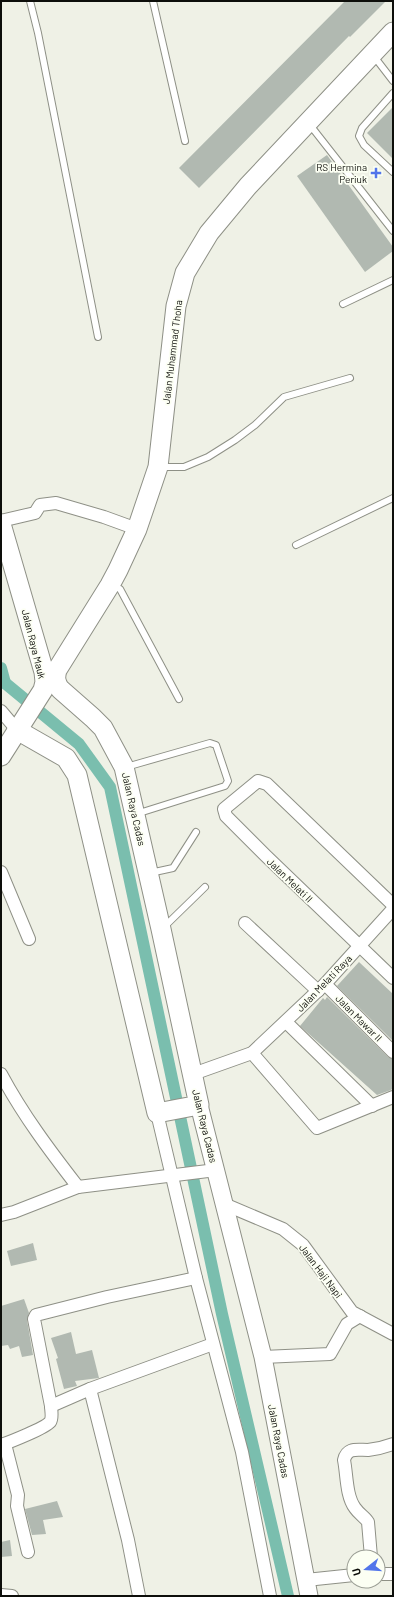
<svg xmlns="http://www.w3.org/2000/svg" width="394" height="1597" font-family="Barlow,sans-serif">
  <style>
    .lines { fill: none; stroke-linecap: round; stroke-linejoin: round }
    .canal { stroke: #7abeae; stroke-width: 12 }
    .building { fill: #b1b9b1 }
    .lane-casing { stroke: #8e9086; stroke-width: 8 }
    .street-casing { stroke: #8e9086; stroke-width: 14 }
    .secondary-casing { stroke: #8e9086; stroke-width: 19 }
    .primary-casing { stroke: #8e9086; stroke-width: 21 }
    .lane { stroke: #fff; stroke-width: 6 }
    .street { stroke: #fff; stroke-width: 12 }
    .secondary { stroke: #fff; stroke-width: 17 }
    .primary { stroke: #fff; stroke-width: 19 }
    .poi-dot { fill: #5275ea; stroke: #fcfff3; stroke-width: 1.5 }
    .labels { text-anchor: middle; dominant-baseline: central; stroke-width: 3.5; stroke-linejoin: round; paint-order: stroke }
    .poi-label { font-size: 10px; fill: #0d0e0a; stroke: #fcfff3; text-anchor: end }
    .street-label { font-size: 10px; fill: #0d0e0a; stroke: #fcfff3 }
  </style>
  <rect width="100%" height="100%" fill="#eff1e6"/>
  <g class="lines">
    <g class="canal">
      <polyline points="1,668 5,683"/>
      <polyline points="5,683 79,744 110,787 222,1314 288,1596"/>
    </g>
  </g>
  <g class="building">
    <polygon points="345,1 386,1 350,37 349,36 199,188 179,168"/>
    <polygon points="393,107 393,159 367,133"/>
    <polygon points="327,155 393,247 393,251 365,272 297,176"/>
    <polygon points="359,962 393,994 393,1041 337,986"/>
    <polygon points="327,997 388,1057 393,1059 393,1088 391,1090 377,1095 300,1026 323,998 325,1000"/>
    <polygon points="33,1243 37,1260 11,1266 7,1251"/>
    <polygon points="24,1299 29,1313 27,1320 33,1355 22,1357 19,1346 10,1349 8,1345 1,1346 1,1306"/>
    <polygon points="71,1332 76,1354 92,1350 99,1378 75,1381 77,1386 64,1389 56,1359 58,1358 51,1338"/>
    <polygon points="57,1501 63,1517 43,1520 46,1534 32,1535 25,1509"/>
    <polygon points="10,1540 12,1556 1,1557 1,1542"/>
  </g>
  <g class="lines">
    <g class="lane-casing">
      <g id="lane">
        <polyline points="30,1 38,33 98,337"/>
        <polyline points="153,1 185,141"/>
        <polyline points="373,55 393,81"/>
        <polyline points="393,93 362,128 359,136 364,145 393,172"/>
        <polyline points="310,125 393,231"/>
        <polyline points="343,304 393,280"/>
        <polyline points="160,467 184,467 208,457 235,440 255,425 284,397 350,378"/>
        <polyline points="296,545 393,498"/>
        <polyline points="112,586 120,589 179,699"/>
        <polyline points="126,767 210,743 216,745 228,781 225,786 136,814"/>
        <polyline points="150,873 173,868 196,832"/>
        <polyline points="164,927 205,887"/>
      </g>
    </g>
    <g class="street-casing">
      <g id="street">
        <polyline points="1,521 35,513 40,505 56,503 104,517 137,529"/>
        <polyline points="1,711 17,730"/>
        <polyline points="1,872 29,939"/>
        <polyline points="393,905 267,784 258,781 224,809 226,816 266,856 393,978"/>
        <polyline points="245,923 318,991"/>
        <polyline points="325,984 393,1052"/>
        <polyline points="286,1022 372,1106"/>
        <polyline points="252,1053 317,1128 393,1097"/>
        <path d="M1,1074C23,1115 50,1151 78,1187"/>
        <polyline points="193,1074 252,1053 325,984 393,909"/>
        <polyline points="157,1113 196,1278 242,1452 270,1596"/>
        <polyline points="224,1204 283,1229 303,1245 352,1312 393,1334"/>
        <polyline points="1,1215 14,1212 78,1187 216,1170"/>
        <polyline points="263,1357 330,1354 347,1324 360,1316"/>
        <polyline points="90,1389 128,1540 139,1596"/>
        <polyline points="51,1406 90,1389 213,1344"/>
        <polyline points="5,1444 18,1495 17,1506 28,1552"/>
        <path d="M1,1445C10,1442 45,1428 50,1422C53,1418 51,1410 51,1406L34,1319L36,1315L107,1297L196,1278"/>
        <path d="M371,1557L368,1522C365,1517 359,1514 355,1508C346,1496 347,1475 344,1460C347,1447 357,1450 368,1450C376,1449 385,1447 393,1444"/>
        <polyline points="378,1574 393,1574"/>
        <polyline points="306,1580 354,1575"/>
        <polyline points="1,1595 12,1596"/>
      </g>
    </g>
    <g class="secondary-casing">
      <polyline id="secondary" points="199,1105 263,1357 309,1596"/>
    </g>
    <g class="primary-casing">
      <g id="primary">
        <polyline points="1,524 44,672 45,682 43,690 1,756"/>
        <path d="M17,730L66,758L77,775L157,1113L199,1105L161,929L124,767L103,728L93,718L60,689C55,682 55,677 57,670L110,585L118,570L137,529L158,467L176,306L185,273L209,233L248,186L393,32"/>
      </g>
    </g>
    <use href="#lane" class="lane"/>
    <use href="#street" class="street"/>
    <use href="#secondary" class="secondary"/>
    <use href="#primary" class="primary"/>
  </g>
  <path class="poi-dot" d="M374 167h4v4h4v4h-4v4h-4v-4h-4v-4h4z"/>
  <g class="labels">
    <g class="poi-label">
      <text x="367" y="167">RS Hermina<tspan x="367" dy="12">Periuk</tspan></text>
    </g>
    <g class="street-label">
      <text transform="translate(172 352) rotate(-83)">Jalan Muhammad Thoha</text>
      <text transform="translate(34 644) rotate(76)">Jalan Raya Mauk</text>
      <text transform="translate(134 809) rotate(77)">Jalan Raya Cadas</text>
      <text transform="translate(290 880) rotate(44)">Jalan Melati II</text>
      <text transform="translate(324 983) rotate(-46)">Jalan Melati Raya</text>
      <text transform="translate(359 1018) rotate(45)">Jalan Mawar II</text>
      <text transform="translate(205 1126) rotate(76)">Jalan Raya Cadas</text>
      <text transform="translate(321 1271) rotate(53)">Jalan Haji Napi</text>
      <text transform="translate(279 1441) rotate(79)">Jalan Raya Cadas</text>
    </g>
  </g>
  <rect width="394" height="1597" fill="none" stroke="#0d0e0a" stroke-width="4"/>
  <g transform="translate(366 1569) rotate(253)"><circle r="19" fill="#fcfff3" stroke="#9c9f96"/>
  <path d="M0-3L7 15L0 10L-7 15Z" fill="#5275ea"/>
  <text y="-6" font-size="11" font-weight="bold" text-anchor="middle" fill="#0d0e0a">U</text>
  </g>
</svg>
